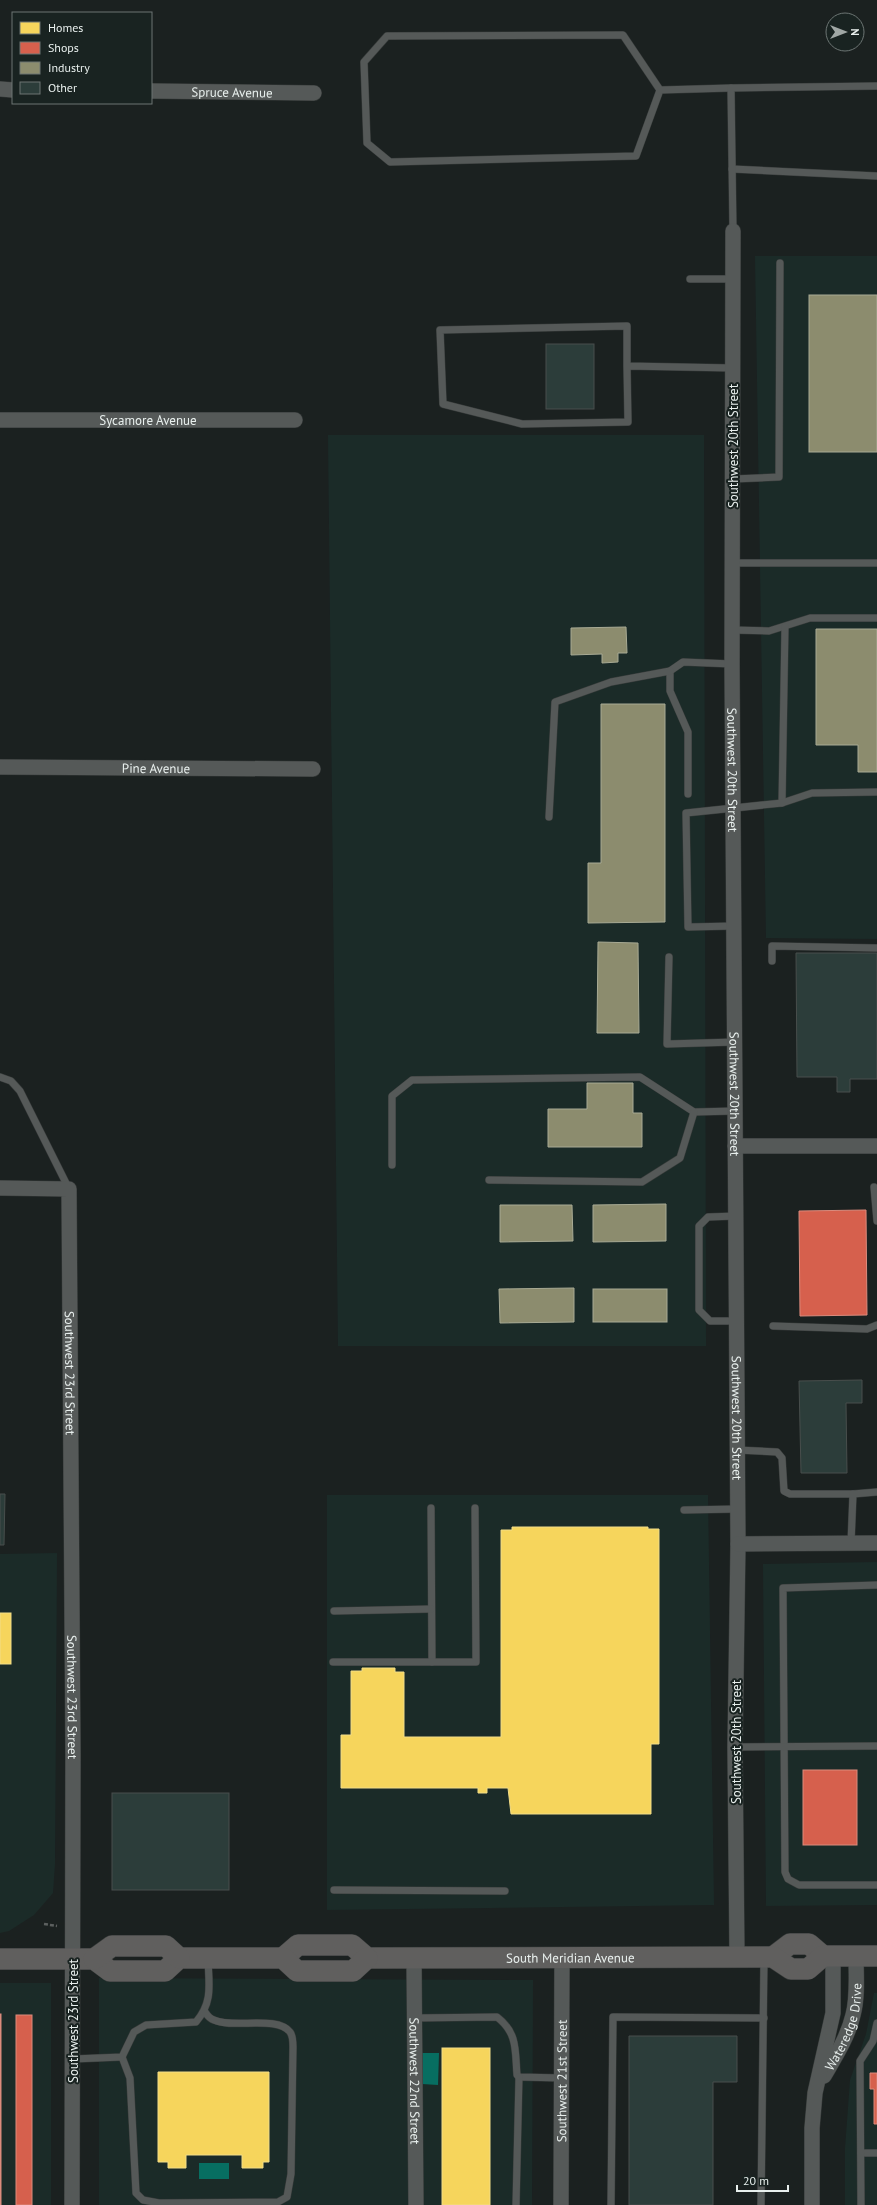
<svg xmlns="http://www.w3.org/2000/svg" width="877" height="2205" font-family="'PT Sans',sans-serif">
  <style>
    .built { fill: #1b2b28 }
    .water { fill: #076e61 }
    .homes { fill: #f6d55c; stroke: #f2dd88 }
    .shops { fill: #d6604d; stroke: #db8b7d }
    .industry { fill: #8c8c6e; stroke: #a8aa94 }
    .building { fill: #2c3d3a; stroke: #484e4c }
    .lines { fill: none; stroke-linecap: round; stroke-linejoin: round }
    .lane-casing { stroke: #373b3a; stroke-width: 8 }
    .street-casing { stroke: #373b3a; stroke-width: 16 }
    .secondary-casing { stroke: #373b3a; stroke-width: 22 }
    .path { stroke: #5c605f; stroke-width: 2.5; stroke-dasharray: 4 2; stroke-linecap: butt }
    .lane { stroke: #555958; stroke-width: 7 }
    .street { stroke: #555958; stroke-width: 15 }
    .secondary { stroke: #605f5e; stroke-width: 21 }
    .labels { text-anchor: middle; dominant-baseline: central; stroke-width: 4; stroke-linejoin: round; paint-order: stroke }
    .street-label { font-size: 13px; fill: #e8efed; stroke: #192321 }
  </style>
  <rect width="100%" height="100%" fill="#1b2120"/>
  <g class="built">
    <polygon points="755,256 877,256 877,939 766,938"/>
    <polygon points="328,435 704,435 706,1346 338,1346"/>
    <polygon points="327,1495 708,1495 714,1905 327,1910"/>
    <polygon points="57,1553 55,1864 53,1893 34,1915 9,1931 0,1933 0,1554"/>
    <polygon points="877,1562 877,1905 766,1906 763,1564"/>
    <polygon points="99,1978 533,1980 532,2205 99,2205"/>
    <rect x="0" y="1983" width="51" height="222"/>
    <polygon points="874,1993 877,1993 877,2205 845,2205 845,2148 850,2080 866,2034"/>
  </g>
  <g class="water">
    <polygon points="422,2053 439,2053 438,2085 422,2084"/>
    <rect x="199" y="2163" width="30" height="16"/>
  </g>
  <g class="homes">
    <polygon points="512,1527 648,1527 648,1529 659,1529 659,1744 651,1744 651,1814 511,1814 508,1788 487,1788 487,1793 478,1793 478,1788 341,1788 341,1735 351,1735 351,1671 362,1671 362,1668 395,1668 395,1672 404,1672 404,1737 501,1737 501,1530 512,1530"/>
    <rect x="0" y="1613" width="11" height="51"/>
    <rect x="442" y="2048" width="48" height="157"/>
    <polygon points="158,2072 269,2072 269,2162 263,2162 263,2168 242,2168 242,2155 186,2155 186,2168 168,2168 168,2162 158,2162"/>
  </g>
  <g class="shops">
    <polygon points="866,1210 867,1315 800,1316 799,1211"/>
    <rect x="803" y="1770" width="54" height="75"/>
    <rect x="0" y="2014" width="1" height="191"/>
    <rect x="16" y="2015" width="16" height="190"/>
    <polygon points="870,2073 877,2073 877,2124 874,2124 874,2089 870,2089"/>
  </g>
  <g class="industry">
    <rect x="809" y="295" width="68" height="157"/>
    <polygon points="626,627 627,653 618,653 618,662 602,663 602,654 571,655 571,628"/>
    <polygon points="816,629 877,629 877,772 858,772 858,745 816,745"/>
    <polygon points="601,704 665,704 665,922 588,923 588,863 601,863"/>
    <polygon points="598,942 638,943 639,1033 597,1033"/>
    <polygon points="587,1083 633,1083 633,1113 642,1113 642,1147 548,1147 548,1109 587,1109"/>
    <polygon points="666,1204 666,1241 593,1242 593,1205"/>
    <polygon points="500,1205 572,1205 573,1241 500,1242"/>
    <polygon points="574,1288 574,1322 500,1323 499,1289"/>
    <rect x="593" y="1289" width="74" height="33"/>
  </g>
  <g class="building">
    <rect x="546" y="344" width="48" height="65"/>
    <polygon points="796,953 877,953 877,1079 850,1079 850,1092 837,1092 837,1077 797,1077"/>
    <polygon points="862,1380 862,1403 846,1403 847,1473 801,1473 799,1381"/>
    <polygon points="0,1494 5,1494 4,1545 0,1545"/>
    <rect x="112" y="1793" width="117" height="97"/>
    <polygon points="629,2036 737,2036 737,2082 713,2082 713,2205 629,2205"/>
  </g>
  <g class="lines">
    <g class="lane-casing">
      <g id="lane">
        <polyline points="660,90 623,35 387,36 364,62 367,143 390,162 636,156 660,90 731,88"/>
        <polyline points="732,169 877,176"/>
        <polyline points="733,231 731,88 877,86"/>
        <polyline points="690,279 734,279"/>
        <polyline points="627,366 628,422 522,424 443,404 440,330 627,326 627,366 733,368"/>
        <polyline points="733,479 779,477 780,263"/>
        <polyline points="732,563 877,563"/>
        <polyline points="732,630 769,631 810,618 877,618"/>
        <polyline points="688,794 688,732 670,691 670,671 683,662 732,664"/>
        <polyline points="782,803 785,627"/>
        <polyline points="549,817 555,702 611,682 670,671"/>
        <polyline points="734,926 688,927 686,813 782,803 812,793 877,792"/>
        <polyline points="669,957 667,1044 735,1042"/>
        <polyline points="772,961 772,946 877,948"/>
        <polyline points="0,1077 11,1081 20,1091 69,1189"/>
        <polyline points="392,1165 392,1096 412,1080 640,1077 694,1112 735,1111"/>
        <polyline points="489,1180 642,1182 680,1158 694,1112"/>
        <polyline points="874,1187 877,1221"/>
        <polyline points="736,1216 708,1217 699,1226 699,1310 710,1321 736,1321"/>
        <polyline points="773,1326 867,1329 877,1325"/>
        <polyline points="737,1450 777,1452 782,1458 784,1491 790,1494 853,1494"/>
        <polyline points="431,1508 432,1662"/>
        <polyline points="684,1510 737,1509"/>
        <polyline points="851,1543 853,1494 877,1492"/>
        <polyline points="877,1585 783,1588 785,1872 788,1879 799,1885 877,1885"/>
        <polyline points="334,1611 431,1609"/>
        <polyline points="333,1662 476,1662 475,1508"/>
        <polyline points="735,1747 877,1746"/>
        <polyline points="334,1890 505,1891"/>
        <path d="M414,2018L497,2017C518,2033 515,2051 517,2075L519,2077L562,2078"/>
        <path d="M122,2057L130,2078L136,2193L143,2200L159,2203L278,2202L287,2197L291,2174L293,2047C293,2042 293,2036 290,2032C277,2015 233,2029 214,2020C210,2019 207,2015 205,2012"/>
        <path d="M73,2059L122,2057L134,2032L146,2025L196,2022C213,2002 209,1985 208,1960"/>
        <polyline points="861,2153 877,2153"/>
        <polyline points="516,2205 519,2077"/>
        <polyline points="611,2205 613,2017 764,2018"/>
        <polyline points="761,2205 764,1959"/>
        <polyline points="861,2205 860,2061 873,2041 877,2023"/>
      </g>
    </g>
    <g class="street-casing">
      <g id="street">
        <polyline points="0,89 13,90"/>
        <path id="s1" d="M151,91L314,93"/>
        <path id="s2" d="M733,231L732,664L738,1544L735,1747L737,1956"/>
        <path id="s3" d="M0,420H295"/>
        <path id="s4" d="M0,767L313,769"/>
        <polyline points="735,1146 877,1146"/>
        <path id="s5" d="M0,1188L69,1189L73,1755L72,2205"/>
        <polyline points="738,1544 877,1543"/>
        <path id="s6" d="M414,1958L416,2205"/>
        <path id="s7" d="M824,2076C835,2057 848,2037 853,2015C858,1996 856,1975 856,1956"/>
        <path id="s8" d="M561,2205L562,1957"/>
        <polyline points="812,2205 812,2128 815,2093 833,2013 833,1956"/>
      </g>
    </g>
    <g class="secondary-casing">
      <g id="secondary">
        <polyline points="773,1957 790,1944 809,1944 823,1956"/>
        <path id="s9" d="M283,1958L298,1945H352L367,1958L773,1957L791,1969H808L823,1956H877"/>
        <polyline points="0,1959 94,1959 110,1971 165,1971 179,1958 283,1958 297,1971 353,1971 367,1958"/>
        <polyline points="94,1959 112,1946 166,1946 179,1958"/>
      </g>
    </g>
    <polyline class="path" points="44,1924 57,1926"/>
    <use href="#lane" class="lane"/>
    <use href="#street" class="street"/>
    <use href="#secondary" class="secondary"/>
  </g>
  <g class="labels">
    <g class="street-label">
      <text stroke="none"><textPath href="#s1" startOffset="81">Spruce Avenue</textPath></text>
      <text stroke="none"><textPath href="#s3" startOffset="148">Sycamore Avenue</textPath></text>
      <text transform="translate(733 446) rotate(-90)">Southwest 20th Street</text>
      <text stroke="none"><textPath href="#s4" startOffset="156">Pine Avenue</textPath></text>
      <text stroke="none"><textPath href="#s2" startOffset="539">Southwest 20th Street</textPath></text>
      <text stroke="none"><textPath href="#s2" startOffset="863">Southwest 20th Street</textPath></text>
      <text stroke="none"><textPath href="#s5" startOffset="253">Southwest 23rd Street</textPath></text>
      <text stroke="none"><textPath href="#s2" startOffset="1187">Southwest 20th Street</textPath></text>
      <text stroke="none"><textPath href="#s5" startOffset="577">Southwest 23rd Street</textPath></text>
      <text transform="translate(736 1742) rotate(-90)">Southwest 20th Street</text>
      <text stroke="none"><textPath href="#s9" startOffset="297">South Meridian Avenue</textPath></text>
      <text transform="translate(73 2021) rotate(-90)">Southwest 23rd Street</text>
      <text stroke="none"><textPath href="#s7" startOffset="54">Wateredge Drive</textPath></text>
      <text stroke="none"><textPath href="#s6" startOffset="123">Southwest 22nd Street</textPath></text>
      <text stroke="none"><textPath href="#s8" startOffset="124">Southwest 21st Street</textPath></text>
    </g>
  </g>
  <rect x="12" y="12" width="140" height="92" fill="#192321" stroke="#6c7573"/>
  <rect x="20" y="22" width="20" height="12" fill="#f6d55c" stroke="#6c7573"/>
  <text x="48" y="32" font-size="12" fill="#e8efed">Homes</text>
  <rect x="20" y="42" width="20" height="12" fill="#d6604d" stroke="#6c7573"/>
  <text x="48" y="52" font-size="12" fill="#e8efed">Shops</text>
  <rect x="20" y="62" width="20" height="12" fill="#8c8c6e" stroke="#6c7573"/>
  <text x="48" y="72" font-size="12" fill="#e8efed">Industry</text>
  <rect x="20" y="82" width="20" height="12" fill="#2c3d3a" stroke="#6c7573"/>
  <text x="48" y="92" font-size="12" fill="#e8efed">Other</text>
  <g transform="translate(845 32) rotate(90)"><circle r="19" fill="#192321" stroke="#6c7573"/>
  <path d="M0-3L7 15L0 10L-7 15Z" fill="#a0a7a5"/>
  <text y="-6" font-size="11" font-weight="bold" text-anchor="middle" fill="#e8efed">N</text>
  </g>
  <path d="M737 2185v6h51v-6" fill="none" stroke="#e8efed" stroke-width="2"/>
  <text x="743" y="2185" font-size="12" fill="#e8efed" stroke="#192321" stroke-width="3" paint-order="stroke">20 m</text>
</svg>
